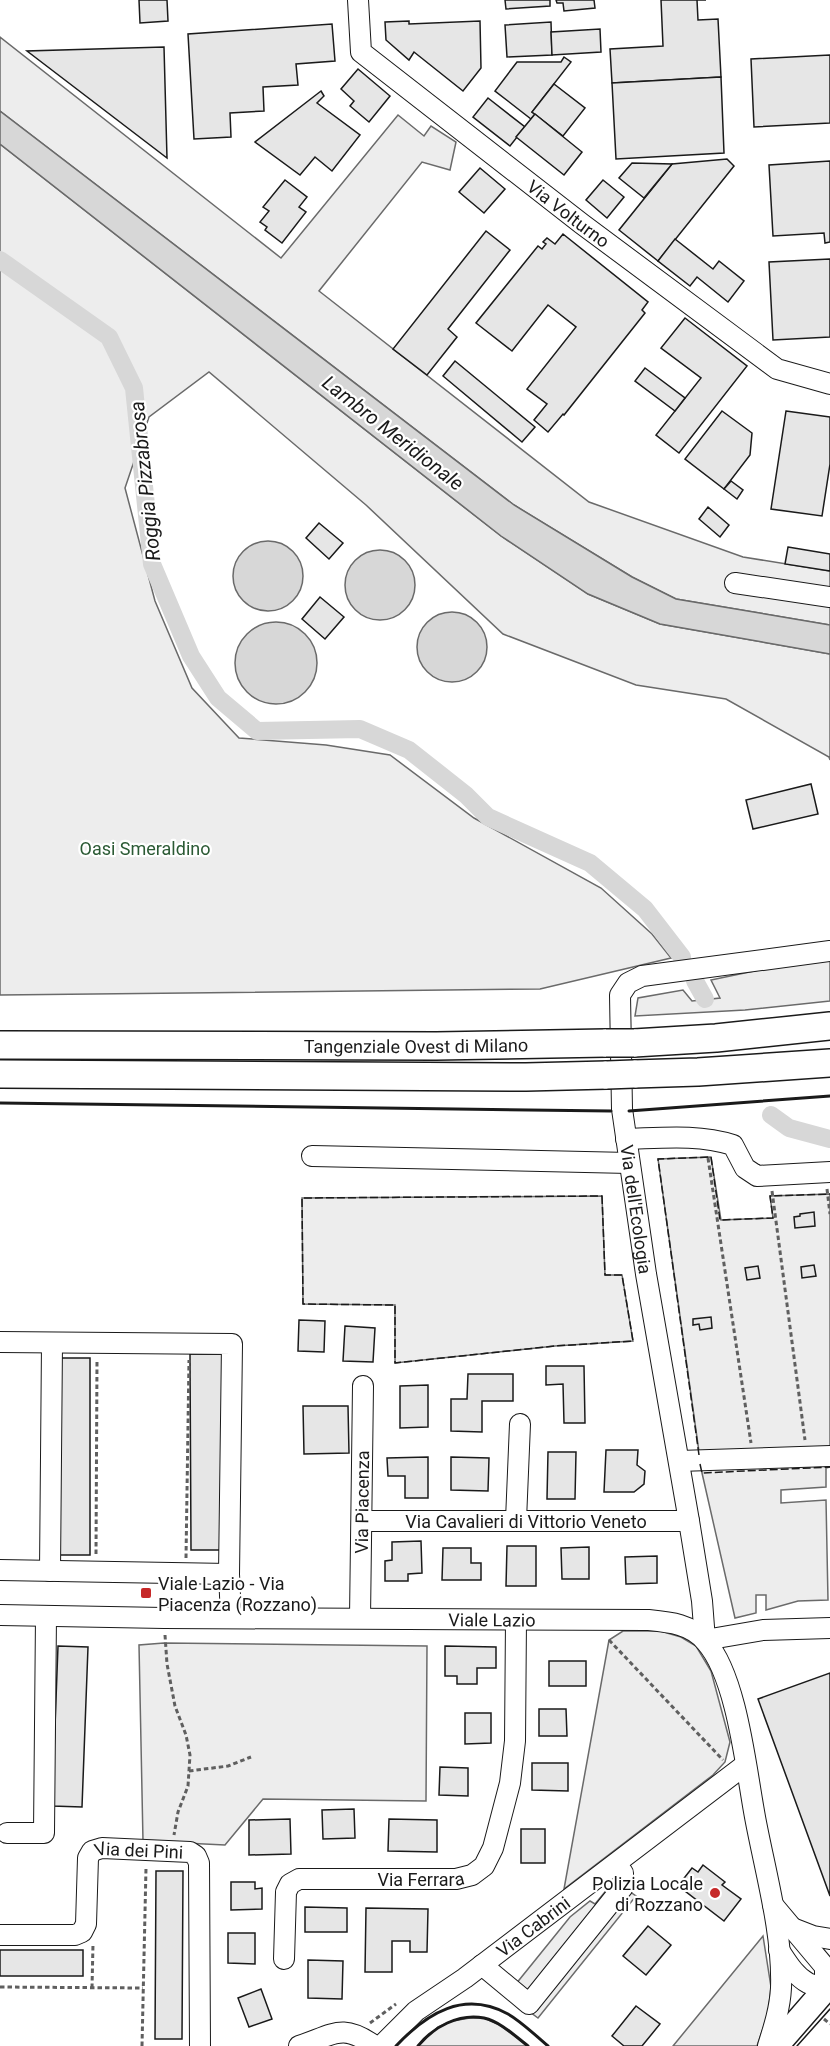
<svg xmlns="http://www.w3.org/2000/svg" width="830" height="2046" font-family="Roboto,sans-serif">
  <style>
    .built { fill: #ededed; stroke: #6a6a6a; stroke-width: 1.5 }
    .water { fill: #d7d7d7; stroke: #6a6a6a; stroke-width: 1.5 }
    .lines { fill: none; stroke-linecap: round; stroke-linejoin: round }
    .canal { stroke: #d7d7d7; stroke-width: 18 }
    .building { fill: #e6e6e6; stroke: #1a1a1a; stroke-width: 1.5 }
    .minor-casing { stroke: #1a1a1a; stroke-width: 22 }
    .major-casing { stroke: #1a1a1a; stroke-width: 27 }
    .highway-casing { stroke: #1a1a1a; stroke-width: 30 }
    .path { stroke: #5f5f5f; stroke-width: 3; stroke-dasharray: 4.5 3; stroke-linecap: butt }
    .minor { stroke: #fff; stroke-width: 20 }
    .major { stroke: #fff; stroke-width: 24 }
    .highway { stroke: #fff; stroke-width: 27 }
    .tram { stroke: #1a1a1a; stroke-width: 1.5 }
    .highway-bridge-casing { stroke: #1a1a1a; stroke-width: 30; stroke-linecap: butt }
    .highway-bridge { stroke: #fff; stroke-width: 27 }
    .fence { stroke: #1a1a1a; stroke-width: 1.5; stroke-dasharray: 8 3; stroke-linecap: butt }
    .wall { stroke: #1a1a1a; stroke-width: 3 }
    .poi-dot { fill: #c62828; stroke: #fff; stroke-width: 2 }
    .labels { text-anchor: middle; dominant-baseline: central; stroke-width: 4.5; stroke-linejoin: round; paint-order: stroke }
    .street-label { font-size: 18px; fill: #1a1a1a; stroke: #fff }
    .park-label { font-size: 18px; fill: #2b5a34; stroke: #fff }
    .poi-label { font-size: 18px; fill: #1a1a1a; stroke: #fff; text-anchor: start }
    .water-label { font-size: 20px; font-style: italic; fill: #1a1a1a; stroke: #fff }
  </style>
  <rect width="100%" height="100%" fill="#fff"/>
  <g class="built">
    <polygon points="0,37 281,258 398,115 424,136 431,126 456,142 450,170 422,162 319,291 589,502 743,557 830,571 830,625 676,599 632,577 514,505 0,111"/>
    <polygon points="0,144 501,536 588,594 660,624 830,654 830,760 829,757 726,699 636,685 503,634 366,505 209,372 149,417 125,488 155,601 192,688 239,738 326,745 390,755 474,818 601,888 652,934 671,958 540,989 0,995"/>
    <polygon points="830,955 830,1001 745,1010 635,1016 638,998 683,990 692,1001 720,998 711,980"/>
    <polygon points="711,1157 721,1220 773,1218 770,1196 830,1194 830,1467 826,1468 826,1487 781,1490 781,1503 826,1500 828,1600 798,1601 766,1610 766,1595 756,1595 756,1613 735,1618 702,1473 658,1159"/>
    <polygon points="602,1196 605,1275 622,1275 633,1341 555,1346 395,1363 395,1305 303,1304 302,1198"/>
    <polygon points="623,1631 660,1631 681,1637 696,1646 711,1671 730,1742 725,1762 713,1775 564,1889 609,1640"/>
    <polygon points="164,1643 427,1646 426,1801 263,1799 225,1845 143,1841 139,1645"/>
    <polygon points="614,1881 636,1896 538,2018 507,1995 570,1917 590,1901 595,1904"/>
    <polygon points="763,1936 771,1987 768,2014 757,2046 673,2046"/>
    <polygon points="470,2018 484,2018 498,2024 528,2046 418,2046 438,2027 452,2021"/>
  </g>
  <g class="water">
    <polygon points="0,111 514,505 632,577 676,599 830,625 830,654 660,624 588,594 501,536 0,144"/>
    <circle cx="268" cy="576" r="35"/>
    <circle cx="380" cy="585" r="35"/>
    <circle cx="452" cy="647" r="35"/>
    <circle cx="276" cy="663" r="41"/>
  </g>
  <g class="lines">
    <g class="canal">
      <polyline points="0,260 109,337 134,388 152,564 191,656 218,698 257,731 360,729 409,750 466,795 488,817 590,863 645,909 682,957"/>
      <polyline points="695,981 705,999"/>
      <polyline points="771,1115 789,1128 830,1139"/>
    </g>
  </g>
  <g class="building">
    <polygon points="139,0 167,0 168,21 140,23"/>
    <polygon points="505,0 550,0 550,6 506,9"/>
    <polygon points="556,0 594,0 595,8 564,11 563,3 557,3"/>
    <polygon points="661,0 706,0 697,0 698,20 718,19 721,77 612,83 610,49 663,46"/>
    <polygon points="409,21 409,24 480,21 481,68 463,91 414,52 409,60 386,40 385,22"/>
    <polygon points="551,22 552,55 507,57 505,25"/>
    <polygon points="332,24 335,61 296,64 298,85 263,87 264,111 230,113 231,137 194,139 188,34"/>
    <polygon points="600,29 601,52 552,55 551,32"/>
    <polygon points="164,47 167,158 27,51"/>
    <polygon points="830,55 830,123 754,127 751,59"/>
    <polygon points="564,57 571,62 532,112 535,114 531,119 495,91 517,62 561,62"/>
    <polygon points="358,69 390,96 369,122 350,106 354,101 341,89"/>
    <polygon points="721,77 724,153 616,159 612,83"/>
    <polygon points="554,84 585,108 563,136 532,112"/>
    <polygon points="321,91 324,96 317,103 360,135 332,171 315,157 300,175 255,142"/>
    <polygon points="488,98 525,127 510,146 473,117"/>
    <polygon points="535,114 582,152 564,175 516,137"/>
    <polygon points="727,159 734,166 658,261 619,230 672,164"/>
    <polygon points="830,161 830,242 825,243 824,233 773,236 769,165"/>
    <polygon points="632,163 672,164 644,198 619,178"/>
    <polygon points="480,168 505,189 484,213 459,192"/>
    <polygon points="285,180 307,197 299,207 306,212 282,243 265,230 267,227 260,222 269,211 263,207"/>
    <polygon points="603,180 624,197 607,218 586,200"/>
    <polygon points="486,231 510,250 448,329 457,337 427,375 393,349"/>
    <polygon points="563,234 648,302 642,310 645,313 564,415 563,414 548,432 534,420 547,404 527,389 576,327 548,305 512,351 476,323 538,246 542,249 546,244 543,242 547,238 555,244"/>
    <polygon points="675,239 713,269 719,261 744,281 728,302 697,277 690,286 658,261"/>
    <polygon points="830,259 830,337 773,340 769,262"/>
    <polygon points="685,318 747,366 679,453 656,435 701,378 661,348"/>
    <polygon points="455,361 535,427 522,442 443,376"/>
    <polygon points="645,368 685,398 675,411 635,381"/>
    <polygon points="722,411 752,433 750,455 724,489 685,459"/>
    <polygon points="786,411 830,417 830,464 822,516 771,509"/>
    <polygon points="731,481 743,490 737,499 724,489"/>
    <polygon points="708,507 729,525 720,537 699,519"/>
    <polygon points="319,523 343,543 329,559 306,538"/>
    <polygon points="788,547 830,554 830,571 785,564"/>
    <polygon points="320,597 344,617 325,639 302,619"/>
    <polygon points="811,784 818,814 753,829 746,800"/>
    <polygon points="814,1212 815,1226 795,1228 794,1217 800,1216 800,1214"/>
    <polygon points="814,1265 816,1276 802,1278 801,1267"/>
    <polygon points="758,1266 760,1278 747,1280 745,1268"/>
    <polygon points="711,1317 712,1328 700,1330 699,1324 693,1325 693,1319"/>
    <polygon points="299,1320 325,1321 324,1352 298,1351"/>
    <polygon points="345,1326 375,1328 373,1362 343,1361"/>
    <polygon points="190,1354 222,1354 222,1550 191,1550"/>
    <polygon points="58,1358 90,1358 90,1555 59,1555"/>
    <polygon points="546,1366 584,1366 585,1423 564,1423 563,1384 546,1385"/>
    <polygon points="468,1374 513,1374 513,1401 482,1401 482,1432 451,1431 451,1399 467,1399"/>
    <polygon points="428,1385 428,1427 400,1428 400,1386"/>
    <polygon points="303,1406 348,1406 349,1453 304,1454"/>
    <polygon points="606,1450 638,1450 637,1465 645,1471 644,1484 634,1492 604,1492"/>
    <polygon points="548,1452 576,1452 575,1499 547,1499"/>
    <polygon points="428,1457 428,1498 405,1498 405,1476 388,1476 387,1458"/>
    <polygon points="451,1457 489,1458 488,1491 451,1490"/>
    <polygon points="421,1541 422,1573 408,1574 408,1581 385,1581 385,1561 392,1560 392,1542"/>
    <polygon points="507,1546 536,1546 536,1586 506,1586"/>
    <polygon points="589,1547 589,1579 562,1579 561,1548"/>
    <polygon points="443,1548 471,1548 471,1563 481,1563 481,1580 442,1580"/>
    <polygon points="657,1556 657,1583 626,1584 625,1557"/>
    <polygon points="58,1646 88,1647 82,1807 52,1806"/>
    <polygon points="445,1646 496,1647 496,1668 477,1668 477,1684 457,1684 457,1676 445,1676"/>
    <rect x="549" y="1661" width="37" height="25"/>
    <polygon points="830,1673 830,1896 758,1699"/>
    <polygon points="539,1709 566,1709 567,1736 539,1736"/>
    <polygon points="465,1713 491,1713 491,1743 465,1744"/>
    <polygon points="532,1763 568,1763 568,1791 532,1790"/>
    <polygon points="440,1767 468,1768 468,1796 439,1795"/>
    <polygon points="354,1809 355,1838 323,1839 322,1810"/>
    <polygon points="290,1819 291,1854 249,1855 249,1820"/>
    <polygon points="389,1819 437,1820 437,1852 388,1851"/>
    <rect x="521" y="1829" width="24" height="34"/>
    <polygon points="703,1865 725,1882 722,1885 741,1899 724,1921 685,1891 688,1887 681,1882 692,1868 698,1872"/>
    <polygon points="156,1871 183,1871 182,2039 155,2039"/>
    <polygon points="231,1882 255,1882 255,1889 262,1888 262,1909 231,1910"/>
    <polygon points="305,1907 347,1908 347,1932 305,1932"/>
    <polygon points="366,1908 428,1909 427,1952 410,1952 410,1941 392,1941 392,1972 365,1972"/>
    <polygon points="648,1926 671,1945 646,1975 623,1956"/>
    <polygon points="228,1933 255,1933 255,1964 228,1963"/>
    <rect x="0" y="1950" width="83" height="26"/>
    <polygon points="308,1960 343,1961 342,1999 308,1998"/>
    <polygon points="261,1989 272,2019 249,2027 238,1998"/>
    <polygon points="636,2006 660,2024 642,2046 624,2046 612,2036"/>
  </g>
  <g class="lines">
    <g class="minor-casing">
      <g id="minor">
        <path id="s1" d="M358,0L361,52L582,224L777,369L830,384"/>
        <polyline points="735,583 830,597"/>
        <path id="s2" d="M830,951L642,976L628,983L620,995L622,1109L646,1274L689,1521L702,1601L705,1640L763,1630L830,1628"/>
        <path d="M626,1139C662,1138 698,1134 733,1145L745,1168L757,1176L830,1172"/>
        <polyline points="312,1156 629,1163"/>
        <polyline points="0,1342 232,1344 229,1574 231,1617"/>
        <polyline points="679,1461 830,1456"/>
        <polyline points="516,1520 520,1424"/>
        <path id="s3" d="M362,1521H689"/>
        <polyline points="0,1570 229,1574"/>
        <polyline points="50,1571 52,1343"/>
        <path id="s4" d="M0,1615L164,1618L648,1620C669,1622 692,1624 706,1642C737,1677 746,1769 755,1817C765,1871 783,1933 781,1988C780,2008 774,2027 768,2046"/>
        <path id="s5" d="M360,1618L363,1386"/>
        <polyline points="7,1833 44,1833 46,1616"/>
        <polyline points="773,1905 825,1967 825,1988"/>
        <polyline points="795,1929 813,1936 830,1939"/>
        <path id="s6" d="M0,1935H75L82,1932L86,1924L88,1858L92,1851L102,1848L190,1852L196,1856L199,1863L200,2046"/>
        <path d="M779,1950C787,1962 795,1976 808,1983C815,1987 823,1986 830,1992"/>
        <path id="s7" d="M284,1959L286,1892L290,1884L299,1879H456L472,1875L484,1866L493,1848L510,1783L515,1741L516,1620"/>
        <polyline points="482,1965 529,2004 623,1887 623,1873 616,1864"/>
        <path d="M299,2046C335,2034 342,2023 375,2046"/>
        <path id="s8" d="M381,2046L416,2011L465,1978L745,1765"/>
      </g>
    </g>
    <g class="major-casing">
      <polyline id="major" points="776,2046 830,1984"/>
    </g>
    <g class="highway-casing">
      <g id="highway">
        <polyline points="634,1043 716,1038 830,1026"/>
        <path id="s9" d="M0,1045L436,1046L606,1043"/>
        <polyline points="0,1074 526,1077 607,1075"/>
        <polyline points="634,1074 698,1072 830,1063"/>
      </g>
    </g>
    <g class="path">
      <polyline points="708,1158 751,1443"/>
      <polyline points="827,1189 830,1214"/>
      <polyline points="772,1191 805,1440"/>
      <polyline points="96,1554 97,1360"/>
      <polyline points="186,1558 189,1360"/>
      <polyline points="165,1635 167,1664 175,1706 186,1735 190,1755 188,1786 178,1812 174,1835"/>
      <polyline points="609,1640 723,1760"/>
      <polyline points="189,1771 228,1766 251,1757"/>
      <polyline points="0,1987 143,1988"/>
      <polyline points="92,1988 93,1944"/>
      <polyline points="824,2019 830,2024"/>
      <polyline points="370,2023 396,2004"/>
      <polyline points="142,2046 146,1868"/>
    </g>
    <use href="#minor" class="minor"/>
    <use href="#major" class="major"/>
    <use href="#highway" class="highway"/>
    <polyline class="tram" points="797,2046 830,2009"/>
    <g class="highway-bridge-casing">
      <g id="highway-bridge">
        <polyline points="606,1043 634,1043"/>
        <polyline points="607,1075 634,1074"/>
      </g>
    </g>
    <use href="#highway-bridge" class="highway-bridge"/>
    <g class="fence">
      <polygon points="602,1196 605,1275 622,1275 633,1341 555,1346 395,1363 395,1305 303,1304 302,1198"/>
      <polyline points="699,1455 658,1159 711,1157 720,1220 773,1218 770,1196 830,1194"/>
      <polyline points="700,1464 702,1473 830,1467"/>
    </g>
    <g class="wall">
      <polyline points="0,1103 611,1111"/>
      <polyline points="629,1111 830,1096"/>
      <path d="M396,2046C427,2013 464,1990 508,2014C522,2022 536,2036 548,2046"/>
      <path d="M418,2046C433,2027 459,2013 484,2018C501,2022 515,2036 528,2046"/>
    </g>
  </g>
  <g class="poi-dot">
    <rect x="140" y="1587" width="12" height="12" rx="3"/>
    <circle cx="715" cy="1893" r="6"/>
  </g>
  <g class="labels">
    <g class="street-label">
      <text stroke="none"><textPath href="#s1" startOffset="315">Via Volturno</textPath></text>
      <text stroke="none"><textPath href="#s9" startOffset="416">Tangenziale Ovest di Milano</textPath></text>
      <text stroke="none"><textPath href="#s2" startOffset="435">Via dell'Ecologia</textPath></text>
      <text stroke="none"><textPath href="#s5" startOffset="116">Via Piacenza</textPath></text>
      <text stroke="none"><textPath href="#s3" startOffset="164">Via Cavalieri di Vittorio Veneto</textPath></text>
      <text stroke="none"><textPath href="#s4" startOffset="492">Viale Lazio</textPath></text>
      <text stroke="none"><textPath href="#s6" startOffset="213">Via dei Pini</textPath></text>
      <text stroke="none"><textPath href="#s7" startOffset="208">Via Ferrara</textPath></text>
      <text stroke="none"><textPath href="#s8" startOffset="194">Via Cabrini</textPath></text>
    </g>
    <g class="park-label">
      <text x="145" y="848">Oasi Smeraldino</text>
    </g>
    <g class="poi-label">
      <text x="158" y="1583">Viale Lazio - Via<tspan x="158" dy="21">Piacenza (Rozzano)</tspan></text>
      <text x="703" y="1883" text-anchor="end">Polizia Locale<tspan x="703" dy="21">di Rozzano</tspan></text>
    </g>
    <g class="water-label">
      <text transform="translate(393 433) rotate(38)">Lambro Meridionale</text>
      <text transform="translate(145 481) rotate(-96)">Roggia Pizzabrosa</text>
    </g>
  </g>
</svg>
